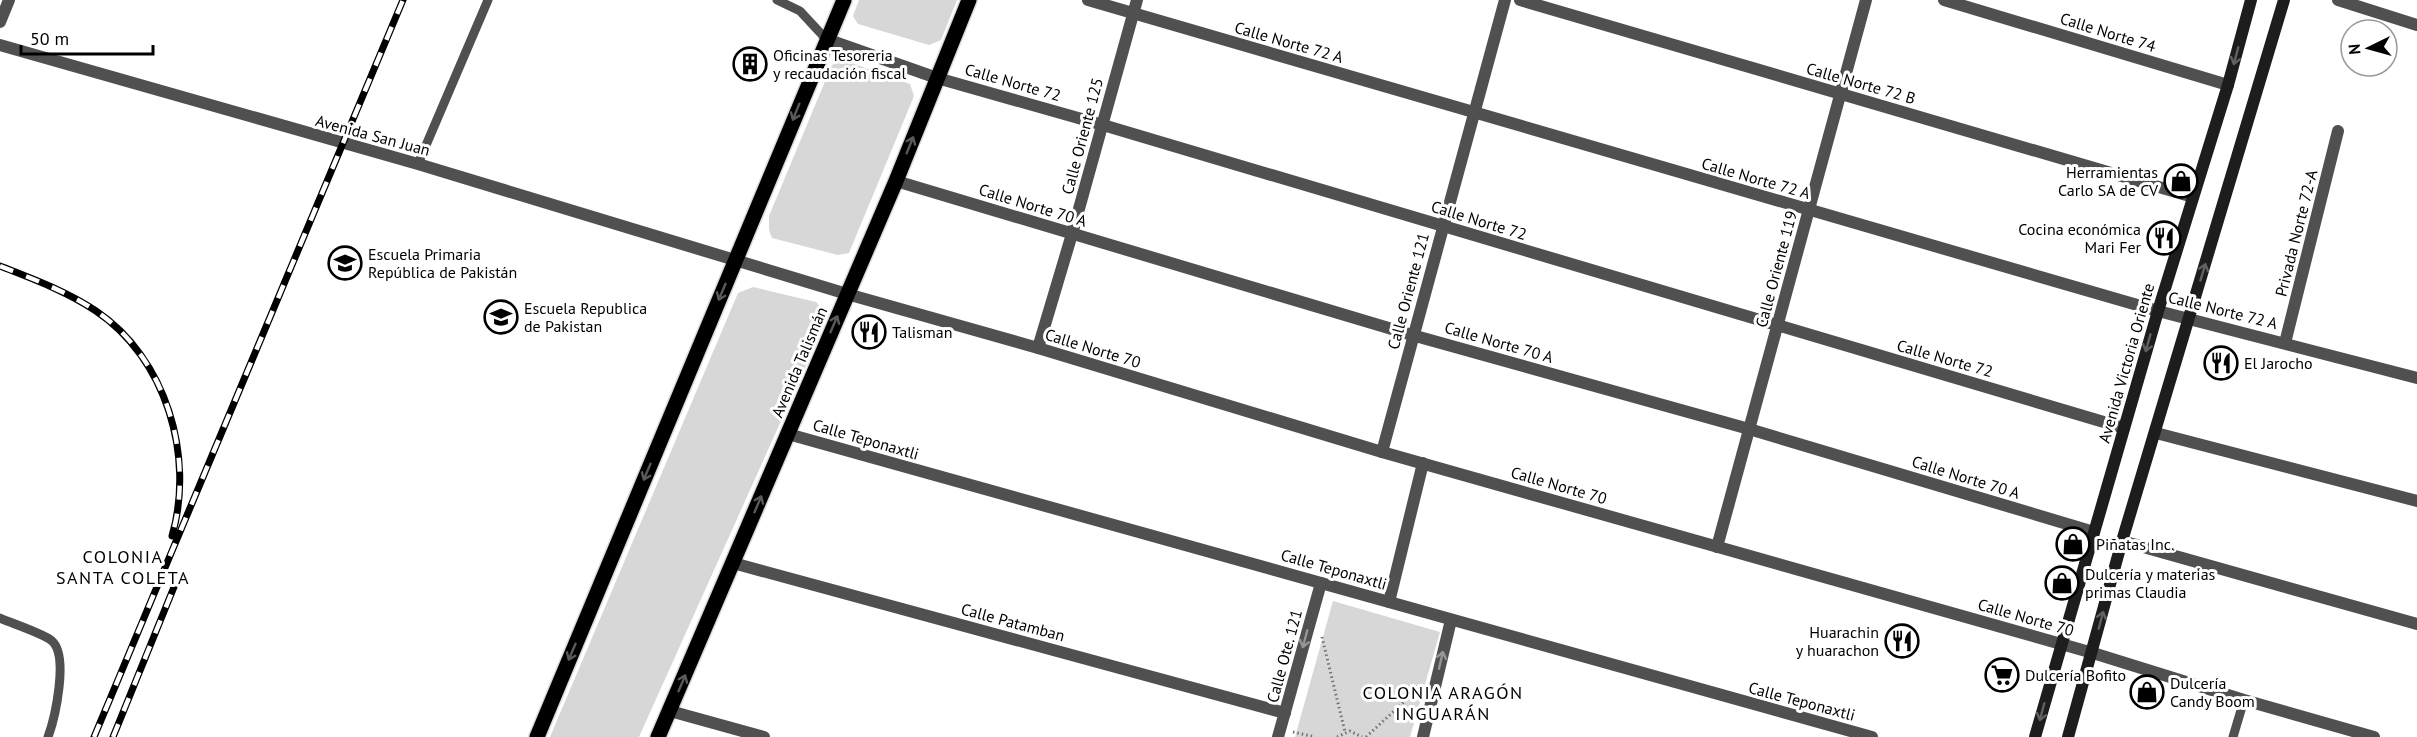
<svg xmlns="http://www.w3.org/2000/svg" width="2417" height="737" font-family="'PT Sans',sans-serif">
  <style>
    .green { fill: #d7d7d7 }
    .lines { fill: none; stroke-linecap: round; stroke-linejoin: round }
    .primary-casing { stroke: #dbdbdb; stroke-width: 18 }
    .path { stroke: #727272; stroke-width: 3; stroke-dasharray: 1.5 3; stroke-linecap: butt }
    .lane { stroke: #505050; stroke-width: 9 }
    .street { stroke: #505050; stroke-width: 12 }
    .secondary { stroke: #1d1d1d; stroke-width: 12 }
    .primary { stroke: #000; stroke-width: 15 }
    .rail-casing { stroke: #000; stroke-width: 7 }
    .rail { stroke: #fff; stroke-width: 4.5; stroke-dasharray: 14; stroke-linecap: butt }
    .oneway { stroke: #616161 }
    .oneway2 { stroke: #595959 }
    .oneway3 { stroke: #969696 }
    .labels { text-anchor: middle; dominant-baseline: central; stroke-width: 6; stroke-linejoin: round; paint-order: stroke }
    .street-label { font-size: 16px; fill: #000; stroke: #fff }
    .poi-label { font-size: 16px; fill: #000; stroke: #fff; text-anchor: start }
    .neighbourhood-label { font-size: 18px; letter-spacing: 1.5px; fill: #000; stroke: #fff }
  </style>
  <rect width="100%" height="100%" fill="#fff"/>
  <g class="green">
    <polygon points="859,0 957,0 941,40 929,45 858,24 853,16"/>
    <polygon points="838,58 910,84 914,96 849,253 838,255 772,238 769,230 769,216 831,67"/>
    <polygon points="753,287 816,302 825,312 821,332 639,737 550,737 738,293"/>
    <polygon points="1333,601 1440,632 1410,737 1295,737"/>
  </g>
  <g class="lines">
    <g class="primary-casing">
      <g id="primary">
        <polyline points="537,737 844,0"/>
        <polyline points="658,737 896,181 969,0"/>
      </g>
    </g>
    <g class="path">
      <polyline points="1322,637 1345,732"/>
      <polyline points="1293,732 1315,737"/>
      <polyline points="1337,737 1350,731 1362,737"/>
      <polyline points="1366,737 1420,687"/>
    </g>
    <g class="lane">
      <polyline points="777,0 800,11 826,39"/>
      <polyline points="418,164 488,0"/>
      <path d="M0,618C11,623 45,634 52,641C69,656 55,718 48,737"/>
      <polyline points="2233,737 2244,700"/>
    </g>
    <g class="street">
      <polyline points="1088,0 2158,311 2417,378"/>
      <polyline points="1520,0 2193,197"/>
      <polyline points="1944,0 2228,85"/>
      <polyline points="2338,0 2417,25"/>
      <polyline points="0,22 9,0"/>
      <polyline points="826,39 937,78 1103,125 2124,428"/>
      <polyline points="0,45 418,164 847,294 1038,348 1382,452 2093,653 2244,700 2374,737"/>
      <polyline points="896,181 1412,335 1749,429 2094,532"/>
      <polyline points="2285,343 2338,131"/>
      <polyline points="1038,348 1072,234 1137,0"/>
      <polyline points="2156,433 2417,501"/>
      <polyline points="788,434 1872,737"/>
      <polyline points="1382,452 1505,0"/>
      <polyline points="2122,541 2417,624"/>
      <polyline points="1717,547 1866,0"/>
      <polyline points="733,563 1285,713"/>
      <polyline points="1389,602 1423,463"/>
      <polyline points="670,711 764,737"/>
      <polyline points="1278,737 1321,583"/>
      <polyline points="1423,737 1451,620"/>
    </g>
    <g class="secondary">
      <polyline points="2035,737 2158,311 2228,85 2251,0"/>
      <polyline points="2068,737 2122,541 2284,0"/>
    </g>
    <use href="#primary" class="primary"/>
    <g class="rail-casing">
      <g id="rail">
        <path d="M0,266C33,279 66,291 96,311C166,358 195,456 172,536"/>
        <polyline points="94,737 403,0"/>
        <polyline points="113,737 174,587"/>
      </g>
    </g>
    <use href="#rail" class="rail"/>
  </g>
  <defs><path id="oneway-shaft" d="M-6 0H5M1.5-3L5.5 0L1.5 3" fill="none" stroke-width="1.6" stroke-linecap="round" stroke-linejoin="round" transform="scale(1.5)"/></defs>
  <g class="oneway">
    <use href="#oneway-shaft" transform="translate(2236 56) rotate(105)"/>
    <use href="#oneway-shaft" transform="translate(2203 272) rotate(-73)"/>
    <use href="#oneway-shaft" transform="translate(2148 343) rotate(106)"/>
    <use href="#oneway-shaft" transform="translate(2101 620) rotate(-75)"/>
    <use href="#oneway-shaft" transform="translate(2042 712) rotate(105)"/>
  </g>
  <g class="oneway2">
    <use href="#oneway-shaft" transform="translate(796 112) rotate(112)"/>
    <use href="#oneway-shaft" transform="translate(910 145) rotate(-68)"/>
    <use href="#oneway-shaft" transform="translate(722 292) rotate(113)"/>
    <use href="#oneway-shaft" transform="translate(834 324) rotate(-67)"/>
    <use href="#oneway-shaft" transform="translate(647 472) rotate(113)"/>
    <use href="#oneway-shaft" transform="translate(758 504) rotate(-67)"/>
    <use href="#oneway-shaft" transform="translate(572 652) rotate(113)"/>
    <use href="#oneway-shaft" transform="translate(682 683) rotate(-67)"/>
  </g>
  <g class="oneway3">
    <use href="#oneway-shaft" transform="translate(1305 639) rotate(105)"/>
    <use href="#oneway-shaft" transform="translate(1441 660) rotate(-77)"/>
  </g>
  <defs>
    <g id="building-ring" transform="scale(1.725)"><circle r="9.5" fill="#fff" stroke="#000" stroke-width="1.5"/><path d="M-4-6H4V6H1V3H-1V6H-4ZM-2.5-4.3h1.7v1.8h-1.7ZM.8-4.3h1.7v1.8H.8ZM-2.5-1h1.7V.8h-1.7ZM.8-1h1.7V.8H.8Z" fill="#000"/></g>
    <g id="shop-ring" transform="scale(1.725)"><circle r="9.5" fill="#fff" stroke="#000" stroke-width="1.5"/><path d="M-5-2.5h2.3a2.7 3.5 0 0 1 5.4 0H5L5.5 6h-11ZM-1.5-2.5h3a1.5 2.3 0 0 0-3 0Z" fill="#000"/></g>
    <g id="restaurant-ring" transform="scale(1.725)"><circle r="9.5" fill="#fff" stroke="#000" stroke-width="1.5"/><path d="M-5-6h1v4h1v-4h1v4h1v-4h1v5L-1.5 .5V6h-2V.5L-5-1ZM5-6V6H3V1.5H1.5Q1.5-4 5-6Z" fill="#000"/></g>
    <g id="school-ring" transform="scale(1.725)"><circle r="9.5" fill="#fff" stroke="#000" stroke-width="1.5"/><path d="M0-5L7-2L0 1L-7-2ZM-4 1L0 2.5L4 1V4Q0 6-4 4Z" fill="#000"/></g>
    <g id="supermarket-ring" transform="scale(1.725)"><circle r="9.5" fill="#fff" stroke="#000" stroke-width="1.5"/><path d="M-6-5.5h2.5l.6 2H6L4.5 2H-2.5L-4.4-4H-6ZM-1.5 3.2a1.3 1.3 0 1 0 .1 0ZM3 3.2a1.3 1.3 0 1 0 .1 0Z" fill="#000"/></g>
  </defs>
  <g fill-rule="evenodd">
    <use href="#building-ring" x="750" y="64"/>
    <use href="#shop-ring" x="2181" y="181"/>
    <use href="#restaurant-ring" x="2164" y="238"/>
    <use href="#school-ring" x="345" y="263"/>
    <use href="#school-ring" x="501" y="317"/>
    <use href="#restaurant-ring" x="869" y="332"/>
    <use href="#restaurant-ring" x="2221" y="363"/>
    <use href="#shop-ring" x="2073" y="544"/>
    <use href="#shop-ring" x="2062" y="583"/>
    <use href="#restaurant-ring" x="1902" y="641"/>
    <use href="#supermarket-ring" x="2002" y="675"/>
    <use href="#shop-ring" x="2147" y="692"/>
  </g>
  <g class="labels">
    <g class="street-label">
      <text transform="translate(2108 32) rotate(17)">Calle Norte 74</text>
      <text transform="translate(1289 42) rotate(16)">Calle Norte 72 A</text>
      <text transform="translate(1013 82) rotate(16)">Calle Norte 72</text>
      <text transform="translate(1861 83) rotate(16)">Calle Norte 72 B</text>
      <text transform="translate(373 135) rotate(15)">Avenida San Juan</text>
      <text transform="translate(1082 136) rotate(-75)">Calle Oriente 125</text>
      <text transform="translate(1756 178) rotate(16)">Calle Norte 72 A</text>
      <text transform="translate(1033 205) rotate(17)">Calle Norte 70 A</text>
      <text transform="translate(1479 220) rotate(17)">Calle Norte 72</text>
      <text transform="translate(2296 233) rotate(-76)">Privada Norte 72-A</text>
      <text transform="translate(1776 269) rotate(-75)">Calle Oriente 119</text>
      <text transform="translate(1408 291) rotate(-75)">Calle Oriente 121</text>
      <text transform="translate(2223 310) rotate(14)">Calle Norte 72 A</text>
      <text transform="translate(1499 342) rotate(16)">Calle Norte 70 A</text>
      <text transform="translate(1093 348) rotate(17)">Calle Norte 70</text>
      <text transform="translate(1945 358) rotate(16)">Calle Norte 72</text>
      <text transform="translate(799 362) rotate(-67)">Avenida Talismán</text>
      <text transform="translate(2126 363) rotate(-74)">Avenida Victoria Oriente</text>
      <text transform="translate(866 439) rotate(16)">Calle Teponaxtli</text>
      <text transform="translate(1966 477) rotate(17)">Calle Norte 70 A</text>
      <text transform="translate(1559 485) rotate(16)">Calle Norte 70</text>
      <text transform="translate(1334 569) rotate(16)">Calle Teponaxtli</text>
      <text transform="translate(2026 617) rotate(16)">Calle Norte 70</text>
      <text transform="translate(1013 622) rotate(15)">Calle Patamban</text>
      <text transform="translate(1284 656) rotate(-75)">Calle Ote. 121</text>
      <text transform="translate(1802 701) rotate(15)">Calle Teponaxtli</text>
    </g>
    <g class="poi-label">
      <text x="773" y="55">Oficinas Tesoreria<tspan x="773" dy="18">y recaudación fiscal</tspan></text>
      <text x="2158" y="172" text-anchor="end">Herramientas<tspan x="2158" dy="18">Carlo SA de CV</tspan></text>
      <text x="2141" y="229" text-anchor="end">Cocina económica<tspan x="2141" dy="18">Mari Fer</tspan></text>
      <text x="368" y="254">Escuela Primaria<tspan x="368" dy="18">República de Pakistán</tspan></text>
      <text x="524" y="308">Escuela Republica<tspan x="524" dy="18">de Pakistan</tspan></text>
      <text x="892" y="332">Talisman</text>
      <text x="2244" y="363">El Jarocho</text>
      <text x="2096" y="544">Piñatas Inc.</text>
      <text x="2085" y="574">Dulcería y materias<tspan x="2085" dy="18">primas Claudia</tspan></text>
      <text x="1879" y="632" text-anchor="end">Huarachin<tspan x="1879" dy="18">y huarachon</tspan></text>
      <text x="2025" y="675">Dulcería Bofito</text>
      <text x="2170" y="683">Dulcería<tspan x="2170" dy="18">Candy Boom</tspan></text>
    </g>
    <g class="neighbourhood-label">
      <text x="123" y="556">COLONIA<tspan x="123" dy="21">SANTA COLETA</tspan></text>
      <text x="1443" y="692">COLONIA ARAGÓN<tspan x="1443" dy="21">INGUARÁN</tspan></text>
    </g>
  </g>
  <g transform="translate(2369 48) rotate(265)"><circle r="28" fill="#ffffff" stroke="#999999" stroke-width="1.5"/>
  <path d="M0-4.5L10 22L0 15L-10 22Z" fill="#000000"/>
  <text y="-9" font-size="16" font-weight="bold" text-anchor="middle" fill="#000000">N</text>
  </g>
  <path d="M21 45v9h132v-9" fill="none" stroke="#000000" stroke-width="3"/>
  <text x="30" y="45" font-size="18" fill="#000000" stroke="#ffffff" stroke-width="4.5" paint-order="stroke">50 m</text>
</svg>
